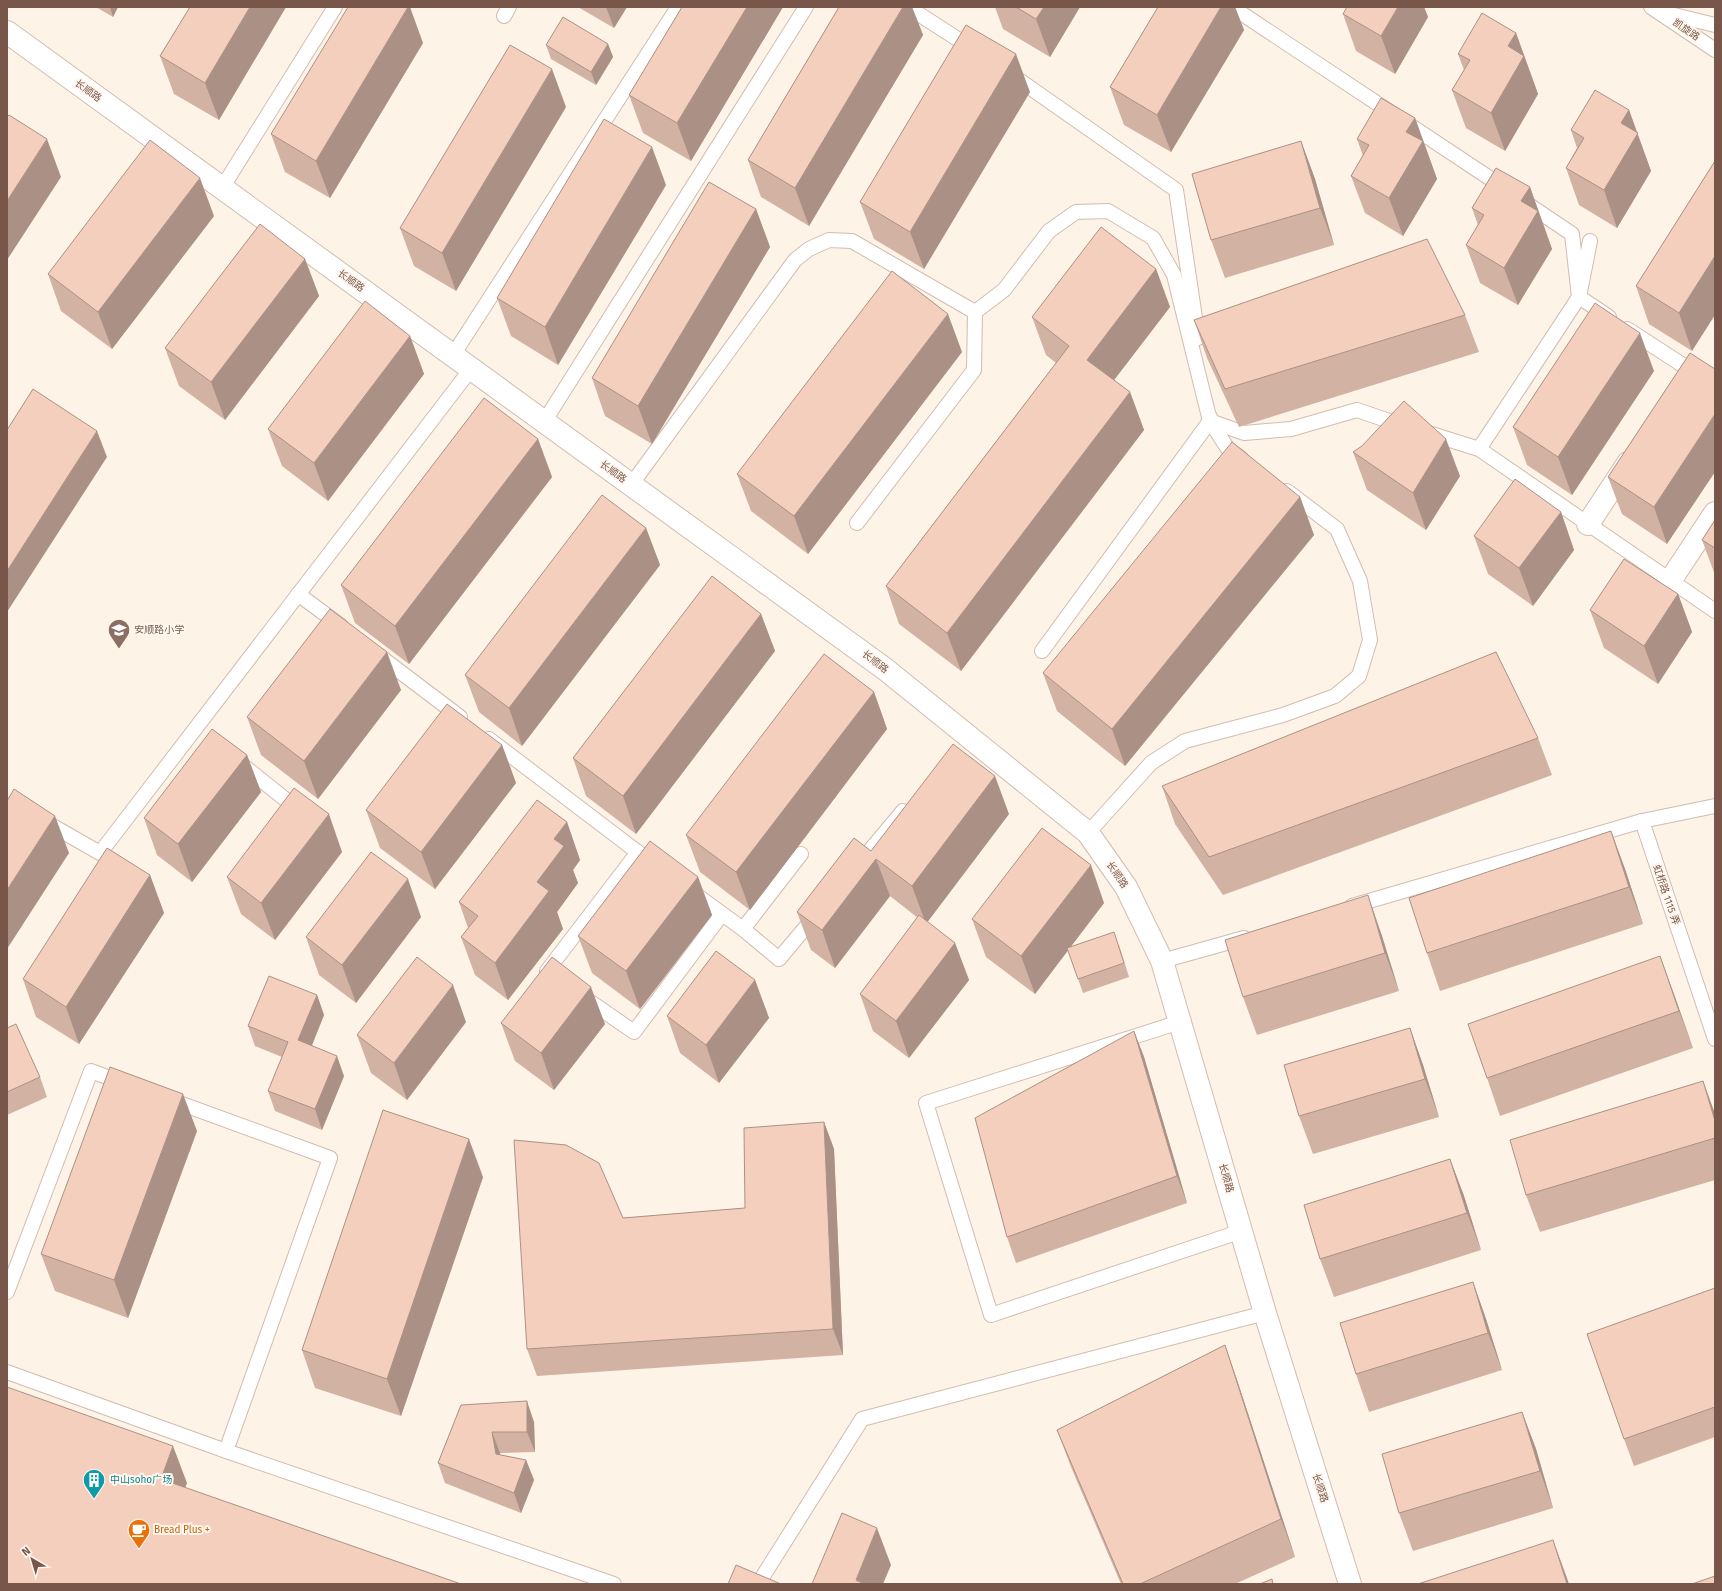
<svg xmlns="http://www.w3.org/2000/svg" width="1722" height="1591" font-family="'Fira Sans','Noto Sans SC',sans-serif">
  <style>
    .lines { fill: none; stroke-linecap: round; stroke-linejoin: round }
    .lane-casing { stroke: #d2bcaf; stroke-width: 16 }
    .street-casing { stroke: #d2bcaf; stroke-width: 24 }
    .lane { stroke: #fff; stroke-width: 14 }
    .street { stroke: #fff; stroke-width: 22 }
    .wall { fill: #d2b2a3 }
    .shaded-wall { fill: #ab9185 }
    .building { fill: #f4cfbe; stroke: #ab9185 }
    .labels { text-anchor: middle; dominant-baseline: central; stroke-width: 4; stroke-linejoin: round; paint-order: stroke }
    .street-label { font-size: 10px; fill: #78574a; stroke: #fff7ee }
    .education-label { font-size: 10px; fill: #785e54; stroke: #fff7ee; text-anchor: start }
    .culture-label { font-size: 10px; fill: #0d838f; stroke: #fff7ee; text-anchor: start }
    .food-label { font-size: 10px; fill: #c56008; stroke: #fff7ee; text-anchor: start }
  </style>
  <rect width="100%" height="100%" fill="#fdf3e7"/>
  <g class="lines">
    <g class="lane-casing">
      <g id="lane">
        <polyline points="908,7 973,49"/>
        <polyline points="1232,7 1506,189"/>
        <polyline points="1651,7 1715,50"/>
        <polyline points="1666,13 1715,25"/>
        <polyline points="504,16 509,7"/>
        <polyline points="1012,75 1176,190 1198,338"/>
        <polyline points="222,188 335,7"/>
        <polyline points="1523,201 1572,234 1579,297 1609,317"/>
        <polyline points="1627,329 1715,386"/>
        <polyline points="453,355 678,7"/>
        <polyline points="1210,417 1210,421 1244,433 1291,429 1357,410 1404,426"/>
        <polyline points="544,422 806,7"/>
        <polyline points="1428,433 1479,449 1715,611"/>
        <polyline points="1479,449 1579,297 1590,241"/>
        <polyline points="631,485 795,260 809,249 829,240 852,241 975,312 1004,290 1049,231 1076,212 1108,211 1153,238 1174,275 1210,421 1228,449 1241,458"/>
        <polyline points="857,523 974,370 975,312"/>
        <polyline points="298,594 341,626"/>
        <polyline points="1042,651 1210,421"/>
        <polyline points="378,655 460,717"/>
        <polyline points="489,739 656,866"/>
        <polyline points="240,763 300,811"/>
        <polyline points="1715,806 1642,821 1715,1039"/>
        <polyline points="44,821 100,853 471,369"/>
        <polyline points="1088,833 1151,763 1185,741 1283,715 1335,696 1359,676 1370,640 1360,581 1337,529 1287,491"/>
        <polyline points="857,866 903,811"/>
        <polyline points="692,892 743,929 779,959 816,915"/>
        <polyline points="1352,906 1642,821"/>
        <polyline points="743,929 801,854"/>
        <polyline points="1162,961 1244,938"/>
        <polyline points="551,973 547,971 638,852"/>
        <polyline points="582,996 634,1032 722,914"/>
        <polyline points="1180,1022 926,1103 991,1315 1242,1231"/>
        <polyline points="171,1100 330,1158 226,1451"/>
        <polyline points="7,1292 91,1071 123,1083"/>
        <polyline points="7,1372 226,1451 614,1584"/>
        <polyline points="758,1584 862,1419 1265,1313"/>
      </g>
    </g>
    <g class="street-casing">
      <g id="street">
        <polyline points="7,32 885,669 1088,833 1126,887 1162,961 1265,1313 1350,1584"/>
        <polyline points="1588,524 1628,463"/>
        <polyline points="1670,581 1715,513"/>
      </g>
    </g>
    <use href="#lane" class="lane"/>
    <use href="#street" class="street"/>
  </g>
  <g class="wall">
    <polygon points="96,7 118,7 113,17"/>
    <polygon points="190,7 286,7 219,120 174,94 160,56"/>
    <polygon points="578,7 627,7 614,28"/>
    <polygon points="682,7 783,7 691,161 643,133 629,95"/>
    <polygon points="839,7 912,7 923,35 809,226 761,197 748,160"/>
    <polygon points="995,7 1080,7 1050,57 1003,29"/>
    <polygon points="1158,7 1235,7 1244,30 1171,152 1124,125 1110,87"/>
    <polygon points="1347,7 1424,7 1428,17 1395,74 1356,51 1343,14"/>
    <polygon points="1516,33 1538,94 1505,151 1466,128 1452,90 1464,70 1458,54"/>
    <polygon points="423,43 330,198 285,172 271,134"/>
    <polygon points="608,44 613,57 596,85 551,59 546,45"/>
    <polygon points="1030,92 924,269 874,239 860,202"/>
    <polygon points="566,107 456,291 414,266 400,228"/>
    <polygon points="1629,110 1651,171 1617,228 1579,205 1566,168 1577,148 1571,130"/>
    <polygon points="1415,118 1437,179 1403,236 1365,213 1351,176 1363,156 1357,139"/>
    <polygon points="1301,141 1315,179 1334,245 1225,278 1211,240"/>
    <polygon points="1715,161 1692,351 1649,324 1636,286"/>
    <polygon points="666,185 558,365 511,336 497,298"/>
    <polygon points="1530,187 1552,249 1518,305 1480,283 1466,245 1478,225 1472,208"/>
    <polygon points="756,209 770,247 652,444 605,416 592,378"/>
    <polygon points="214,216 112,349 61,311 48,274"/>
    <polygon points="305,259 319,296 225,420 179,386 165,348"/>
    <polygon points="1156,269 1170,307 1114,380 1130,392 1144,430 961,671 899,624 886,586 1056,363 1046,355 1032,317"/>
    <polygon points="1465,315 1479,352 1239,427 1207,358 1194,320"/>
    <polygon points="410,336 424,374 328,501 282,466 268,429"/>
    <polygon points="962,352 808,554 751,511 737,474"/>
    <polygon points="1690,353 1667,544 1622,514 1608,477"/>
    <polygon points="1654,371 1572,495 1527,465 1513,427"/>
    <polygon points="538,439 552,477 409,664 355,623 341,585"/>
    <polygon points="1353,452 1460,476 1426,530 1367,490"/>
    <polygon points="1300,497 1314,535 1125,766 1057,711 1043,673"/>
    <polygon points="1561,512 1574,550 1533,606 1488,574 1474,536"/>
    <polygon points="1715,520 1715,575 1702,540"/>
    <polygon points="646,528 660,565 522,746 479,712 465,675"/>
    <polygon points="1678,594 1692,632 1658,684 1604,648 1590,610"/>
    <polygon points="761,614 775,651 636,834 586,796 573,758"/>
    <polygon points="401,690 318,799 261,755 247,717"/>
    <polygon points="874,692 887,729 750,910 700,872 686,835"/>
    <polygon points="1538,738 1552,775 1223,895 1175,824 1162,786"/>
    <polygon points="502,745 516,783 435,889 380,848 366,810"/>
    <polygon points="247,755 261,792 192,882 157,855 144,818"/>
    <polygon points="1009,814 927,922 955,943 969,980 909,1058 873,1031 860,994 918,918 890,896 835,968 811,950 797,912 871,851"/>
    <polygon points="567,822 580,860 573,870 578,883 557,912 563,929 508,1000 475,975 461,937 468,928 459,902"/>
    <polygon points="1611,831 1625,869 1643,924 1440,991 1427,953"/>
    <polygon points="342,852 275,940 241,914 227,877"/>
    <polygon points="150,875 164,913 79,1044 36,1017 23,979"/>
    <polygon points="698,877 712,915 640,1009 592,973 578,936"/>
    <polygon points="1104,903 1071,946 1119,945 1129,977 1083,993 1068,950 1035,994 986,957 972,919"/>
    <polygon points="421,917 356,1003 319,975 306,937"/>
    <polygon points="1381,933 1399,991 1257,1035 1243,997"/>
    <polygon points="1660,956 1693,1048 1500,1116 1487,1078"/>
    <polygon points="755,980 769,1018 719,1083 680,1053 667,1016"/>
    <polygon points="317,995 324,1015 312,1045 344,1076 322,1130 275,1111 268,1091 282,1057 255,1046 248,1026"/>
    <polygon points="466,1022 407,1100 371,1073 357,1035"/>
    <polygon points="501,1023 605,1024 554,1090 515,1061"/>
    <polygon points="7,1028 40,1077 47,1097 7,1115"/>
    <polygon points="1410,1028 1423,1065 1439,1117 1313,1154 1299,1116"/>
    <polygon points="1134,1031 1144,1057 1187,1203 1016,1263 1007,1237"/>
    <polygon points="1703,1081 1715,1114 1715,1180 1540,1232 1526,1195"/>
    <polygon points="824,1122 834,1149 843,1355 537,1376 527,1349 623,1218 745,1208"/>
    <polygon points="197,1131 128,1318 55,1291 41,1254"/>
    <polygon points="1450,1159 1464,1196 1481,1250 1334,1297 1320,1259"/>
    <polygon points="483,1177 401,1416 315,1388 302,1350"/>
    <polygon points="1473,1282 1486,1319 1502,1370 1369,1412 1356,1374"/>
    <polygon points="1715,1288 1715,1437 1634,1466 1624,1439"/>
    <polygon points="1225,1345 1238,1383 1295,1557 1235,1584 1121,1584 1071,1467 1057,1430"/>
    <polygon points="461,1405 534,1422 535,1452 500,1453 500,1455 526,1460 534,1480 521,1513 445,1483 438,1463"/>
    <polygon points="1522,1412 1536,1449 1553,1508 1413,1551 1399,1513"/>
  </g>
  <g class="shaded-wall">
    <polygon points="110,7 118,7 113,17"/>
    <polygon points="250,7 286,7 219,120 205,83"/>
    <polygon points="408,7 410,7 423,43 330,198 316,161"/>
    <polygon points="606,7 627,7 614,28"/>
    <polygon points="747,7 783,7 691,161 677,123"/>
    <polygon points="903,7 912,7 923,35 809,226 795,188"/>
    <polygon points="1044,7 1080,7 1050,57 1036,19"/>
    <polygon points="1221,7 1235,7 1244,30 1171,152 1157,115"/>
    <polygon points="1398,7 1424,7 1428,17 1395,74 1381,36"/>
    <polygon points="1516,33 1538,94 1505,151 1491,113 1508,46"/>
    <polygon points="608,44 613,57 596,85 591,72"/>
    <polygon points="1016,54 1030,92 924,269 910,232"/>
    <polygon points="552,69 566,107 456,291 442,253"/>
    <polygon points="1629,110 1651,171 1617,228 1604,190 1621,123"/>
    <polygon points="1415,118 1437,179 1403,236 1389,198 1406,132"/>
    <polygon points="47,139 61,177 7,260 7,201"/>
    <polygon points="1301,141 1315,179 1334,245 1320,208"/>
    <polygon points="652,147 666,185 558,365 545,327"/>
    <polygon points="200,178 214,216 112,349 98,312"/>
    <polygon points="1530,187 1552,249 1518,305 1504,268 1521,201"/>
    <polygon points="756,209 770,247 652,444 638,406"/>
    <polygon points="1715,256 1715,315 1692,351 1679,313"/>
    <polygon points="305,259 319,296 225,420 211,382"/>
    <polygon points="1156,269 1170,307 1101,397 1087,360"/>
    <polygon points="948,314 962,352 808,554 794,516"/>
    <polygon points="1640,333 1654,371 1572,495 1558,457"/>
    <polygon points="410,336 424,374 328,501 314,463"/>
    <polygon points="1130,392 1144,430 961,671 947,633"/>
    <polygon points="1715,414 1715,472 1667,544 1654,507"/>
    <polygon points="97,431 107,457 7,612 7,571"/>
    <polygon points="538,439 552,477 409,664 395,626"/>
    <polygon points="1446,439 1460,476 1426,530 1413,493"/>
    <polygon points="1300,497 1314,535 1125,766 1112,729"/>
    <polygon points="1561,512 1574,550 1533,606 1519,568"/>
    <polygon points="646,528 660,565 522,746 509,708"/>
    <polygon points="1678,594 1692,632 1658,684 1644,646"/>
    <polygon points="761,614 775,651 636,834 623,796"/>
    <polygon points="387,652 401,690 318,799 304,761"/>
    <polygon points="874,692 887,729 750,910 736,872"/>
    <polygon points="502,745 516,783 435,889 421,852"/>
    <polygon points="247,755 261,792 192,882 178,844"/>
    <polygon points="995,776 1009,814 926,924 912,886"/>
    <polygon points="329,814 342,852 275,940 261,903"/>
    <polygon points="55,816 69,853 7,949 7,890"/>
    <polygon points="567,822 580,860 573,870 578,883 557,912 563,929 508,1000 495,963 537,882 554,839"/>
    <polygon points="1611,831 1625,869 1643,924 1629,887"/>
    <polygon points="876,859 890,896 835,968 822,930"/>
    <polygon points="1091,865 1104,903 1035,994 1021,956"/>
    <polygon points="150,875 164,913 79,1044 66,1007"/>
    <polygon points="698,877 712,915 640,1009 626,971"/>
    <polygon points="408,879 421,917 356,1003 342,965"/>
    <polygon points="1368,895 1381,933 1399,991 1385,953"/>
    <polygon points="955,943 969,980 909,1058 896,1021"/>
    <polygon points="1660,956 1674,994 1693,1048 1679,1011"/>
    <polygon points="755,980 769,1018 719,1083 706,1045"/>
    <polygon points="453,985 466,1022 407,1100 394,1063"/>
    <polygon points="591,987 605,1024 554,1090 541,1053"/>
    <polygon points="317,995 324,1015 306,1060 298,1040"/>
    <polygon points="1410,1028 1423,1065 1439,1117 1425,1079"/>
    <polygon points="1134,1031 1144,1057 1187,1203 1177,1176"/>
    <polygon points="337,1056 344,1076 322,1130 315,1109"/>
    <polygon points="1703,1081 1715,1114 1715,1121"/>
    <polygon points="183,1094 197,1131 128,1318 114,1280"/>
    <polygon points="824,1122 834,1149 843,1355 833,1329"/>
    <polygon points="469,1139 483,1177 401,1416 387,1379"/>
    <polygon points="1450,1159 1464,1196 1481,1250 1467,1213"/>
    <polygon points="1473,1282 1486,1319 1502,1370 1488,1333"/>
    <polygon points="1225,1345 1238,1383 1295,1557 1281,1519"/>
    <polygon points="527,1401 534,1422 535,1452 527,1432"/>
    <polygon points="1522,1412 1536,1449 1553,1508 1540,1471"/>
    <polygon points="492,1432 500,1453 503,1475 496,1454"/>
    <polygon points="173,1446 187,1483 175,1516 161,1479"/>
    <polygon points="526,1460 534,1480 521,1513 514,1493"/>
    <polygon points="877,1528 891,1565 883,1584 857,1584 856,1580"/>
    <polygon points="1553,1540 1567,1578 1569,1584 1567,1584"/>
  </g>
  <g class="building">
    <polygon points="190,7 250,7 205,83 160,56"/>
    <polygon points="348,7 408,7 316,161 271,134"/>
    <polygon points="682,7 747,7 677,123 629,95"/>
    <polygon points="839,7 903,7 795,188 748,160"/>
    <polygon points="1016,7 1044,7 1036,19"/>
    <polygon points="1158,7 1221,7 1157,115 1110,87"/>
    <polygon points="1347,7 1398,7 1381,36 1343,14"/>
    <polygon points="1482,13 1516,33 1508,46 1524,56 1491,113 1452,90 1470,60 1458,54"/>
    <polygon points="563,17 608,44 591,72 546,45"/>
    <polygon points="966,25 1016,54 910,232 860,202"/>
    <polygon points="510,45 552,69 442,253 400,228"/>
    <polygon points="1595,90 1629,110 1621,123 1638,133 1604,190 1566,168 1584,138 1571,130"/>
    <polygon points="1381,98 1415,118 1406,132 1423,141 1389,198 1351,176 1369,145 1357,139"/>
    <polygon points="9,115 47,139 7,201 7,117"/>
    <polygon points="604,119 652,147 545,327 497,298"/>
    <polygon points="150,140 200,178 98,312 48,274"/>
    <polygon points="1301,141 1320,208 1211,240 1192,174"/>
    <polygon points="1715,161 1715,256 1679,313 1636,286"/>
    <polygon points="1496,168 1530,187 1521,201 1538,211 1504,268 1466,245 1484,215 1472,208"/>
    <polygon points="709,182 756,209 638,406 592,378"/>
    <polygon points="260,224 305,259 211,382 165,348"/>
    <polygon points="1101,227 1156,269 1087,360 1130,392 947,633 886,586 1069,346 1032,317"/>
    <polygon points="1427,239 1465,315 1225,389 1194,320"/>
    <polygon points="892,271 948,314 794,516 737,474"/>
    <polygon points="365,301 410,336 314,463 268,429"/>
    <polygon points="1595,303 1640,333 1558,457 1513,427"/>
    <polygon points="1690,353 1715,369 1715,414 1654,507 1608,477"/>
    <polygon points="33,389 97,431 7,571 7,430"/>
    <polygon points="484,398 538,439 395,626 341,585"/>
    <polygon points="1404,401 1446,439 1413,493 1353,452 1362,446"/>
    <polygon points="1232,442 1300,497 1112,729 1043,673"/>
    <polygon points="1515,479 1561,512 1519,568 1474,536"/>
    <polygon points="602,495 646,528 509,708 465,675"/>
    <polygon points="1715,520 1715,548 1702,540"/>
    <polygon points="1624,559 1678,594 1644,646 1590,610"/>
    <polygon points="712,576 761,614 623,796 573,758"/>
    <polygon points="330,609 387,652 304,761 247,717"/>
    <polygon points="1496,652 1538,738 1209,857 1162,786"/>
    <polygon points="824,654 874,692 736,872 686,835"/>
    <polygon points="447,704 502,745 421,852 366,810"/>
    <polygon points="212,729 247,755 178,844 144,818"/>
    <polygon points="953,744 995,776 912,886 876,859 822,930 797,912 854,838 871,851"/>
    <polygon points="294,788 329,814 261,903 227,877"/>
    <polygon points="14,789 55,816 7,890 7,801"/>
    <polygon points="537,800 567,822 554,839 564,846 537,882 549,891 495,963 461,937 478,916 459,902"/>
    <polygon points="1042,828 1091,865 1021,956 972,919"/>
    <polygon points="1611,831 1629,887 1427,953 1409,898"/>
    <polygon points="650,841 698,877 626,971 578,936"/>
    <polygon points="107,848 150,875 66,1007 23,979"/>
    <polygon points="371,852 408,879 342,965 306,937"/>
    <polygon points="1368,895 1385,953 1243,997 1225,940"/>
    <polygon points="919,915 955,943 896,1021 860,994"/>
    <polygon points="1114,932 1124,963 1078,979 1067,948"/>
    <polygon points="716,951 755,980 706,1045 667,1016"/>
    <polygon points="1660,956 1679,1011 1487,1078 1468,1024"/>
    <polygon points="417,957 453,985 394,1063 357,1035"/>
    <polygon points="552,957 591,987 541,1053 501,1023"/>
    <polygon points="269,976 317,995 298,1040 337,1056 315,1109 268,1091 288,1042 248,1026"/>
    <polygon points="16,1024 40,1077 7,1092 7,1028"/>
    <polygon points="1410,1028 1425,1079 1299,1116 1284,1065"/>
    <polygon points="1134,1031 1177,1176 1007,1237 975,1118"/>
    <polygon points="110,1067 183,1094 114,1280 41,1254"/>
    <polygon points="1703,1081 1715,1121 1715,1138 1526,1195 1510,1140"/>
    <polygon points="383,1110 469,1139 387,1379 302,1350"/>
    <polygon points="824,1122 833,1329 527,1349 514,1140 566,1145 599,1163 623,1218 745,1208 744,1128"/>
    <polygon points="1450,1159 1467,1213 1320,1259 1304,1205"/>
    <polygon points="1473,1282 1488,1333 1356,1374 1340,1323"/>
    <polygon points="1715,1288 1715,1407 1624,1439 1587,1334"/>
    <polygon points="1225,1345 1281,1519 1140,1584 1123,1584 1057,1430"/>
    <polygon points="7,1387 173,1446 161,1479 461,1584 7,1584"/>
    <polygon points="527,1401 527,1432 492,1432 496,1454 526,1460 514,1493 438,1463 461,1405"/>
    <polygon points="1522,1412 1540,1471 1399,1513 1382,1454"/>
    <polygon points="842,1513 877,1528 856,1580 864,1584 812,1584"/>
    <polygon points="1553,1540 1567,1584 1418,1584"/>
    <polygon points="736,1565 781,1584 728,1584"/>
    <polygon points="1715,1576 1715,1584 1692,1584"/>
    <polygon points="1272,1579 1273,1584 1260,1584"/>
  </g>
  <defs>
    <g id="school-pin" transform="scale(1.15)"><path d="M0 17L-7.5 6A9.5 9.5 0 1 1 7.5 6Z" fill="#8d6e63" stroke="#fff7ee"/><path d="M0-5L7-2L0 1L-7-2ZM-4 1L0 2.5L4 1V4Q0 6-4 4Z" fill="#fff"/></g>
    <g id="building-pin" transform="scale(1.15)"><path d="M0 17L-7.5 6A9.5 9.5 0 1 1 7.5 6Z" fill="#0f9aa8" stroke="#fff7ee"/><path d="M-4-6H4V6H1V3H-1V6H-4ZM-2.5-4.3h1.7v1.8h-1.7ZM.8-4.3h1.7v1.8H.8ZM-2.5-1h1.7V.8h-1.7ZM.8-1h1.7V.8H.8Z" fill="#fff"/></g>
    <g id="cafe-pin" transform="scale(1.15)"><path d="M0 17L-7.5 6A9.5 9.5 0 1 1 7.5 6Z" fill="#e8710a" stroke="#fff7ee"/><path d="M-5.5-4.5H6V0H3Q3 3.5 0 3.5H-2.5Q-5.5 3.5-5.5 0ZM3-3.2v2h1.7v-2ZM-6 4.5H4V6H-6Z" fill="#fff"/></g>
  </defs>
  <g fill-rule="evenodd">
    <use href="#school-pin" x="119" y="630"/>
    <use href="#building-pin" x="94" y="1480"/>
    <use href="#cafe-pin" x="139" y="1530"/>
  </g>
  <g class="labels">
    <g class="street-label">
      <text transform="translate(1686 30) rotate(34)">凯旋路</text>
      <text transform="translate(88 91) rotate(36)">长顺路</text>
      <text transform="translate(351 281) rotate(36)">长顺路</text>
      <text transform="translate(613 472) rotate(36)">长顺路</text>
      <text transform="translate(875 662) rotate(37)">长顺路</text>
      <text transform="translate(1117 875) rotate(56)">长顺路</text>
      <text transform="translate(1666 895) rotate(71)">虹桥路 1115 弄</text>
      <text transform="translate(1226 1178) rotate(74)">长顺路</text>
      <text transform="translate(1320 1488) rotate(72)">长顺路</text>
    </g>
    <g class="education-label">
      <text x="134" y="630">安顺路小学</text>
    </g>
    <g class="culture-label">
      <text x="110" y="1480">中山soho广场</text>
    </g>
    <g class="food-label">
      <text x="154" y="1530">Bread Plus +</text>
    </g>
  </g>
  <rect width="1722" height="1591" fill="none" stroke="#78574a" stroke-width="16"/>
  <g transform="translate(32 1559) rotate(322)" stroke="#fff7ee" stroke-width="3" paint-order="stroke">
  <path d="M0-3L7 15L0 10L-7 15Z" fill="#78574a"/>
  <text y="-6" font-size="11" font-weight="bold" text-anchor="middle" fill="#78574a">N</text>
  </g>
</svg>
